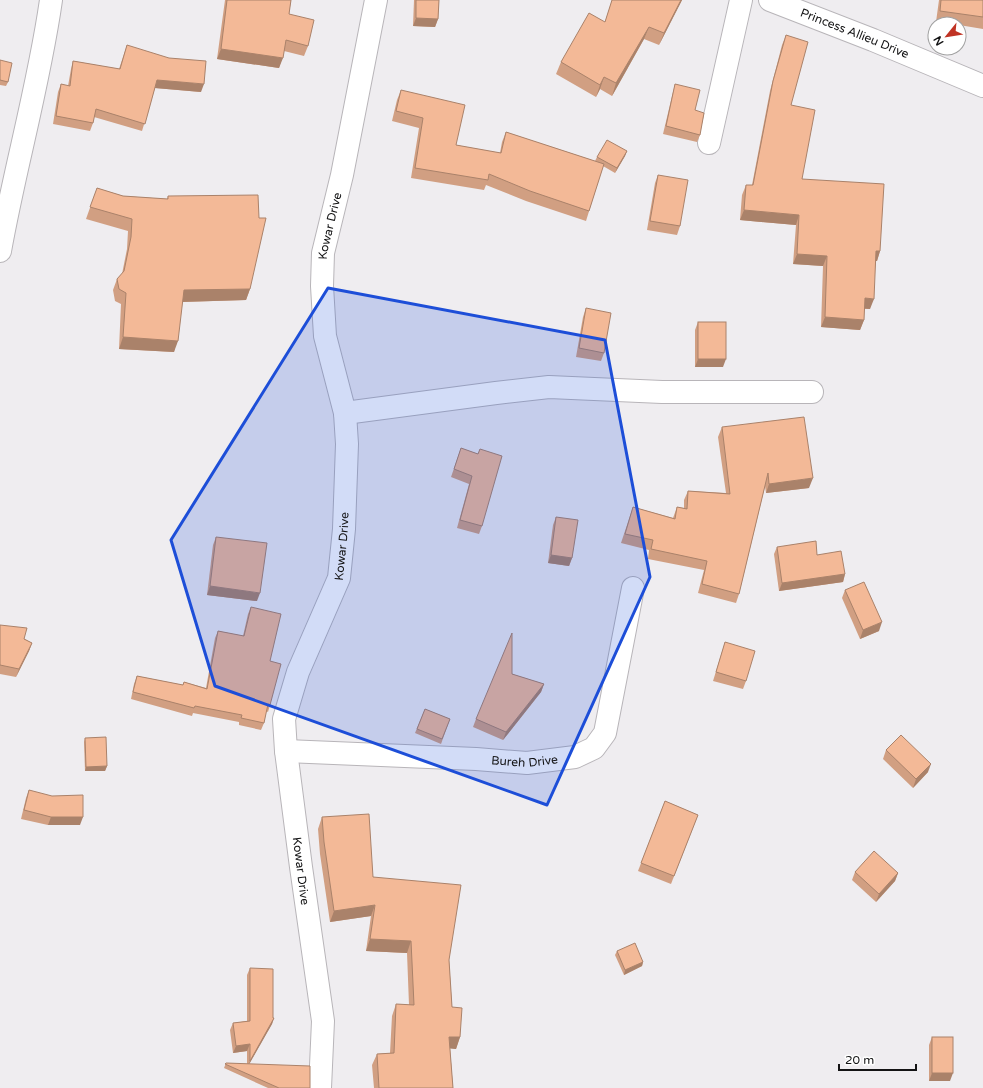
<svg xmlns="http://www.w3.org/2000/svg" width="983" height="1088" font-family="'Varela Round',sans-serif">
  <style>
    .lines { fill: none; stroke-linecap: round; stroke-linejoin: round }
    .street-casing { stroke: #b8b5b9; stroke-width: 24 }
    .street { stroke: #fff; stroke-width: 22 }
    .wall { fill: #d19f82 }
    .shaded-wall { fill: #aa826a }
    .building { fill: #f3b997; stroke: #aa826a }
    .marked { fill: #1d4ed8; fill-opacity: 0.2; stroke: #1d4ed8; stroke-width: 3; stroke-linejoin: round }
    .labels { text-anchor: middle; dominant-baseline: central; stroke-width: 3.5; stroke-linejoin: round; paint-order: stroke }
    .street-label { font-size: 12px; fill: #131314; stroke: #fff }
  </style>
  <rect width="100%" height="100%" fill="#efedf0"/>
  <g class="lines">
    <g class="street-casing">
      <g id="street">
        <path id="s1" d="M770,0L873,40L983,86"/>
        <polyline points="709,143 741,0"/>
        <path d="M0,251C15,167 39,85 51,0"/>
        <polyline points="345,413 496,393 549,387 662,392 812,392"/>
        <path id="s2" d="M286,751L476,759L527,763L575,757L594,748L605,733L633,588"/>
        <path id="s3" d="M320,1088L323,1021L301,867L286,751L284,719L298,672L339,578L344,529L347,444L345,413L325,336L322,286L323,253L342,175L376,0"/>
      </g>
    </g>
    <use href="#street" class="street"/>
  </g>
  <g class="wall">
    <polygon points="225,0 291,0 289,14 308,46 304,56 284,51 279,68 217,59"/>
    <polygon points="414,0 439,0 438,19 435,27 413,26"/>
    <polygon points="612,0 682,0 659,45 644,39 612,96 600,89 596,97 556,74 561,62 605,22"/>
    <polygon points="939,0 983,0 983,29 959,25 959,24 949,24 936,22"/>
    <polygon points="786,35 791,105 802,179 880,251 877,261 876,261 870,309 864,309 864,320 860,330 821,327 823,266 793,264 796,225 740,220 742,195 746,185 752,185 770,91 782,45"/>
    <polygon points="127,45 201,92 155,88 142,131 94,117 93,123 90,131 53,124 58,92 61,84 68,86 71,69 73,61 119,69"/>
    <polygon points="0,60 8,82 6,86 0,85"/>
    <polygon points="675,84 695,110 700,135 697,142 663,134 673,92"/>
    <polygon points="401,90 456,145 500,153 502,142 506,132 595,161 597,157 627,151 625,156 615,173 603,166 586,221 526,201 486,185 484,190 411,178 419,128 392,121 397,100"/>
    <polygon points="658,175 680,226 677,235 647,230 655,183"/>
    <polygon points="97,188 123,196 167,199 168,196 250,289 246,300 182,302 174,352 119,349 121,304 115,301 113,290 117,279 122,274 127,249 128,231 86,219"/>
    <polygon points="586,308 604,353 601,361 576,357 583,317"/>
    <polygon points="698,322 723,367 695,367 695,330"/>
    <polygon points="722,427 809,488 766,493 765,486 739,594 736,603 698,593 704,570 648,559 649,550 621,543 633,507 673,518 677,507 684,508 684,500 688,491 726,493 718,437"/>
    <polygon points="461,448 478,454 480,449 482,526 479,534 457,528 469,484 451,477"/>
    <polygon points="556,517 572,558 569,566 548,563 553,525"/>
    <polygon points="216,537 257,601 207,595 213,545"/>
    <polygon points="777,547 817,555 845,574 843,582 779,591 774,554"/>
    <polygon points="845,590 879,631 860,639 842,598"/>
    <polygon points="251,607 270,661 270,705 268,712 266,711 264,723 261,730 239,725 239,722 193,713 192,716 131,699 134,684 137,676 183,685 184,682 206,688 215,638 218,631 243,636 248,614"/>
    <polygon points="0,625 32,643 29,651 16,677 0,674"/>
    <polygon points="725,642 746,681 743,689 713,681"/>
    <polygon points="512,674 544,684 541,692 503,740 473,727 476,719"/>
    <polygon points="425,709 450,719 441,744 415,733"/>
    <polygon points="85,738 107,766 105,771 85,771 84,742"/>
    <polygon points="886,750 928,772 913,788 883,759"/>
    <polygon points="29,790 80,825 48,825 21,819 26,798"/>
    <polygon points="665,801 698,815 671,884 638,871"/>
    <polygon points="322,817 373,877 449,960 452,1007 460,1037 456,1049 450,1048 453,1088 374,1088 372,1065 377,1054 390,1053 392,1016 396,1004 409,1005 407,953 366,951 371,916 330,922 320,854 318,829"/>
    <polygon points="855,872 898,873 895,881 876,902 852,880"/>
    <polygon points="617,951 643,962 642,966 624,975 615,955"/>
    <polygon points="250,968 273,1018 274,1018 272,1024 249,1064 310,1088 268,1088 224,1068 226,1063 247,1064 247,1051 233,1053 230,1030 233,1023 247,1021 247,975"/>
    <polygon points="932,1037 950,1081 929,1081 929,1045"/>
  </g>
  <g class="shaded-wall">
    <polygon points="681,0 682,0 680,4 659,45 664,33"/>
    <polygon points="416,18 438,19 435,27 413,26"/>
    <polygon points="649,27 644,39 612,96 616,83"/>
    <polygon points="221,49 283,58 279,68 217,59"/>
    <polygon points="604,77 600,89 596,97 600,85"/>
    <polygon points="157,80 204,84 201,92 155,88"/>
    <polygon points="627,151 625,156 615,173 617,168"/>
    <polygon points="744,210 799,215 796,225 740,220"/>
    <polygon points="876,251 880,251 877,261 873,261"/>
    <polygon points="797,254 827,256 823,266 793,264"/>
    <polygon points="250,289 246,300 180,302 184,290"/>
    <polygon points="865,298 874,299 870,309 861,308"/>
    <polygon points="825,317 864,320 860,330 821,327"/>
    <polygon points="123,337 178,341 174,352 119,349"/>
    <polygon points="698,359 726,359 723,367 695,367"/>
    <polygon points="813,478 809,488 766,493 769,484"/>
    <polygon points="551,555 572,558 569,566 548,563"/>
    <polygon points="845,574 843,582 779,591 782,583"/>
    <polygon points="210,586 260,593 257,601 207,595"/>
    <polygon points="882,622 879,631 860,639 863,630"/>
    <polygon points="32,643 29,651 16,677 19,669"/>
    <polygon points="544,684 541,692 503,740 506,732"/>
    <polygon points="931,764 928,772 913,788 916,779"/>
    <polygon points="107,766 105,771 85,771 86,767"/>
    <polygon points="51,817 83,817 80,825 48,825"/>
    <polygon points="898,873 895,881 876,902 879,894"/>
    <polygon points="375,905 371,916 330,922 334,911"/>
    <polygon points="370,939 411,941 407,953 366,951"/>
    <polygon points="643,962 642,966 624,975 625,970"/>
    <polygon points="274,1018 272,1024 247,1068 250,1061"/>
    <polygon points="449,1037 460,1037 456,1049 445,1048"/>
    <polygon points="250,1044 247,1051 233,1053 236,1046"/>
    <polygon points="932,1073 953,1073 950,1081 929,1081"/>
  </g>
  <g class="building">
    <polygon points="227,0 291,0 289,14 314,20 308,46 286,40 283,58 221,49"/>
    <polygon points="416,0 439,0 438,19 416,18"/>
    <polygon points="612,0 681,0 664,33 649,27 616,83 604,77 600,85 561,62 589,13 605,22"/>
    <polygon points="941,0 983,0 983,17 940,11"/>
    <polygon points="786,35 808,42 791,105 815,110 802,179 884,184 880,251 876,251 874,299 865,298 864,320 825,317 827,256 797,254 799,215 744,210 746,185 753,185 773,81"/>
    <polygon points="127,45 169,58 206,61 204,84 157,80 145,124 96,109 93,123 56,116 61,84 70,86 73,61 120,69"/>
    <polygon points="0,60 12,63 8,82 0,80"/>
    <polygon points="675,84 700,90 695,110 704,113 700,135 666,126"/>
    <polygon points="401,90 465,105 456,145 501,153 506,132 604,164 589,211 530,191 489,174 488,180 415,168 423,118 396,111"/>
    <polygon points="607,140 627,151 617,168 597,157"/>
    <polygon points="658,175 688,180 680,226 650,221"/>
    <polygon points="97,188 123,196 168,199 168,196 258,195 259,218 266,218 250,289 184,290 178,341 123,337 126,293 119,289 117,279 124,271 131,237 132,219 90,207"/>
    <polygon points="586,308 611,313 604,353 579,348"/>
    <rect x="698" y="322" width="28" height="37"/>
    <polygon points="804,417 813,478 769,484 768,473 739,594 702,584 707,561 651,549 653,540 625,534 633,507 675,519 677,507 687,509 688,491 730,494 722,427"/>
    <polygon points="461,448 478,454 480,449 502,456 482,526 460,520 472,476 454,469"/>
    <polygon points="556,517 578,520 572,558 551,555"/>
    <polygon points="216,537 267,543 260,593 210,586"/>
    <polygon points="816,541 817,555 841,551 845,574 782,583 777,547"/>
    <polygon points="864,582 882,622 863,630 845,590"/>
    <polygon points="251,607 281,614 270,661 281,664 270,705 268,704 264,723 241,718 242,715 195,706 194,708 133,692 137,676 183,685 184,682 207,689 218,631 244,636"/>
    <polygon points="0,625 27,628 24,639 32,643 19,669 0,665"/>
    <polygon points="512,633 512,674 544,684 506,732 476,719"/>
    <polygon points="725,642 755,651 746,681 716,672"/>
    <polygon points="425,709 450,719 442,739 417,729"/>
    <polygon points="901,735 931,764 916,779 886,750"/>
    <polygon points="106,737 107,766 86,767 85,738"/>
    <polygon points="29,790 52,796 83,795 83,817 51,817 24,810"/>
    <polygon points="665,801 698,815 674,876 641,863"/>
    <polygon points="369,814 373,877 461,885 449,960 452,1007 462,1008 460,1037 449,1037 453,1088 379,1088 377,1054 394,1053 396,1004 414,1005 411,941 370,939 375,905 334,911 324,842 322,817"/>
    <polygon points="874,851 898,873 879,894 855,872"/>
    <polygon points="635,943 643,962 625,970 617,951"/>
    <polygon points="250,968 273,969 273,1018 274,1018 250,1061 250,1044 236,1046 233,1023 250,1021"/>
    <rect x="932" y="1037" width="21" height="36"/>
    <polygon points="226,1063 310,1066 310,1088 279,1088 225,1064"/>
  </g>
  <path class="marked" d="M328,288L605,340L650,577L547,805L215,686L171,540Z"/>
  <g class="labels">
    <g class="street-label">
      <text stroke="none"><textPath href="#s1" startOffset="91">Princess Allieu Drive</textPath></text>
      <text stroke="none"><textPath href="#s3" startOffset="879">Kowar Drive</textPath></text>
      <text stroke="none"><textPath href="#s3" startOffset="555">Kowar Drive</textPath></text>
      <text stroke="none"><textPath href="#s2" startOffset="239">Bureh Drive</textPath></text>
      <text transform="translate(301 871) rotate(83)">Kowar Drive</text>
    </g>
  </g>
  <g transform="translate(947 36) rotate(240)"><circle r="19" fill="#ffffff" stroke="#a1a1a1"/>
  <path d="M0-3L7 15L0 10L-7 15Z" fill="#c03324"/>
  <text y="-6" font-size="11" font-weight="bold" text-anchor="middle" fill="#131314">N</text>
  </g>
  <path d="M839 1064v6h77v-6" fill="none" stroke="#131314" stroke-width="2"/>
  <text x="845" y="1064" font-size="12" fill="#131314" stroke="#ffffff" stroke-width="3" paint-order="stroke">20 m</text>
</svg>
